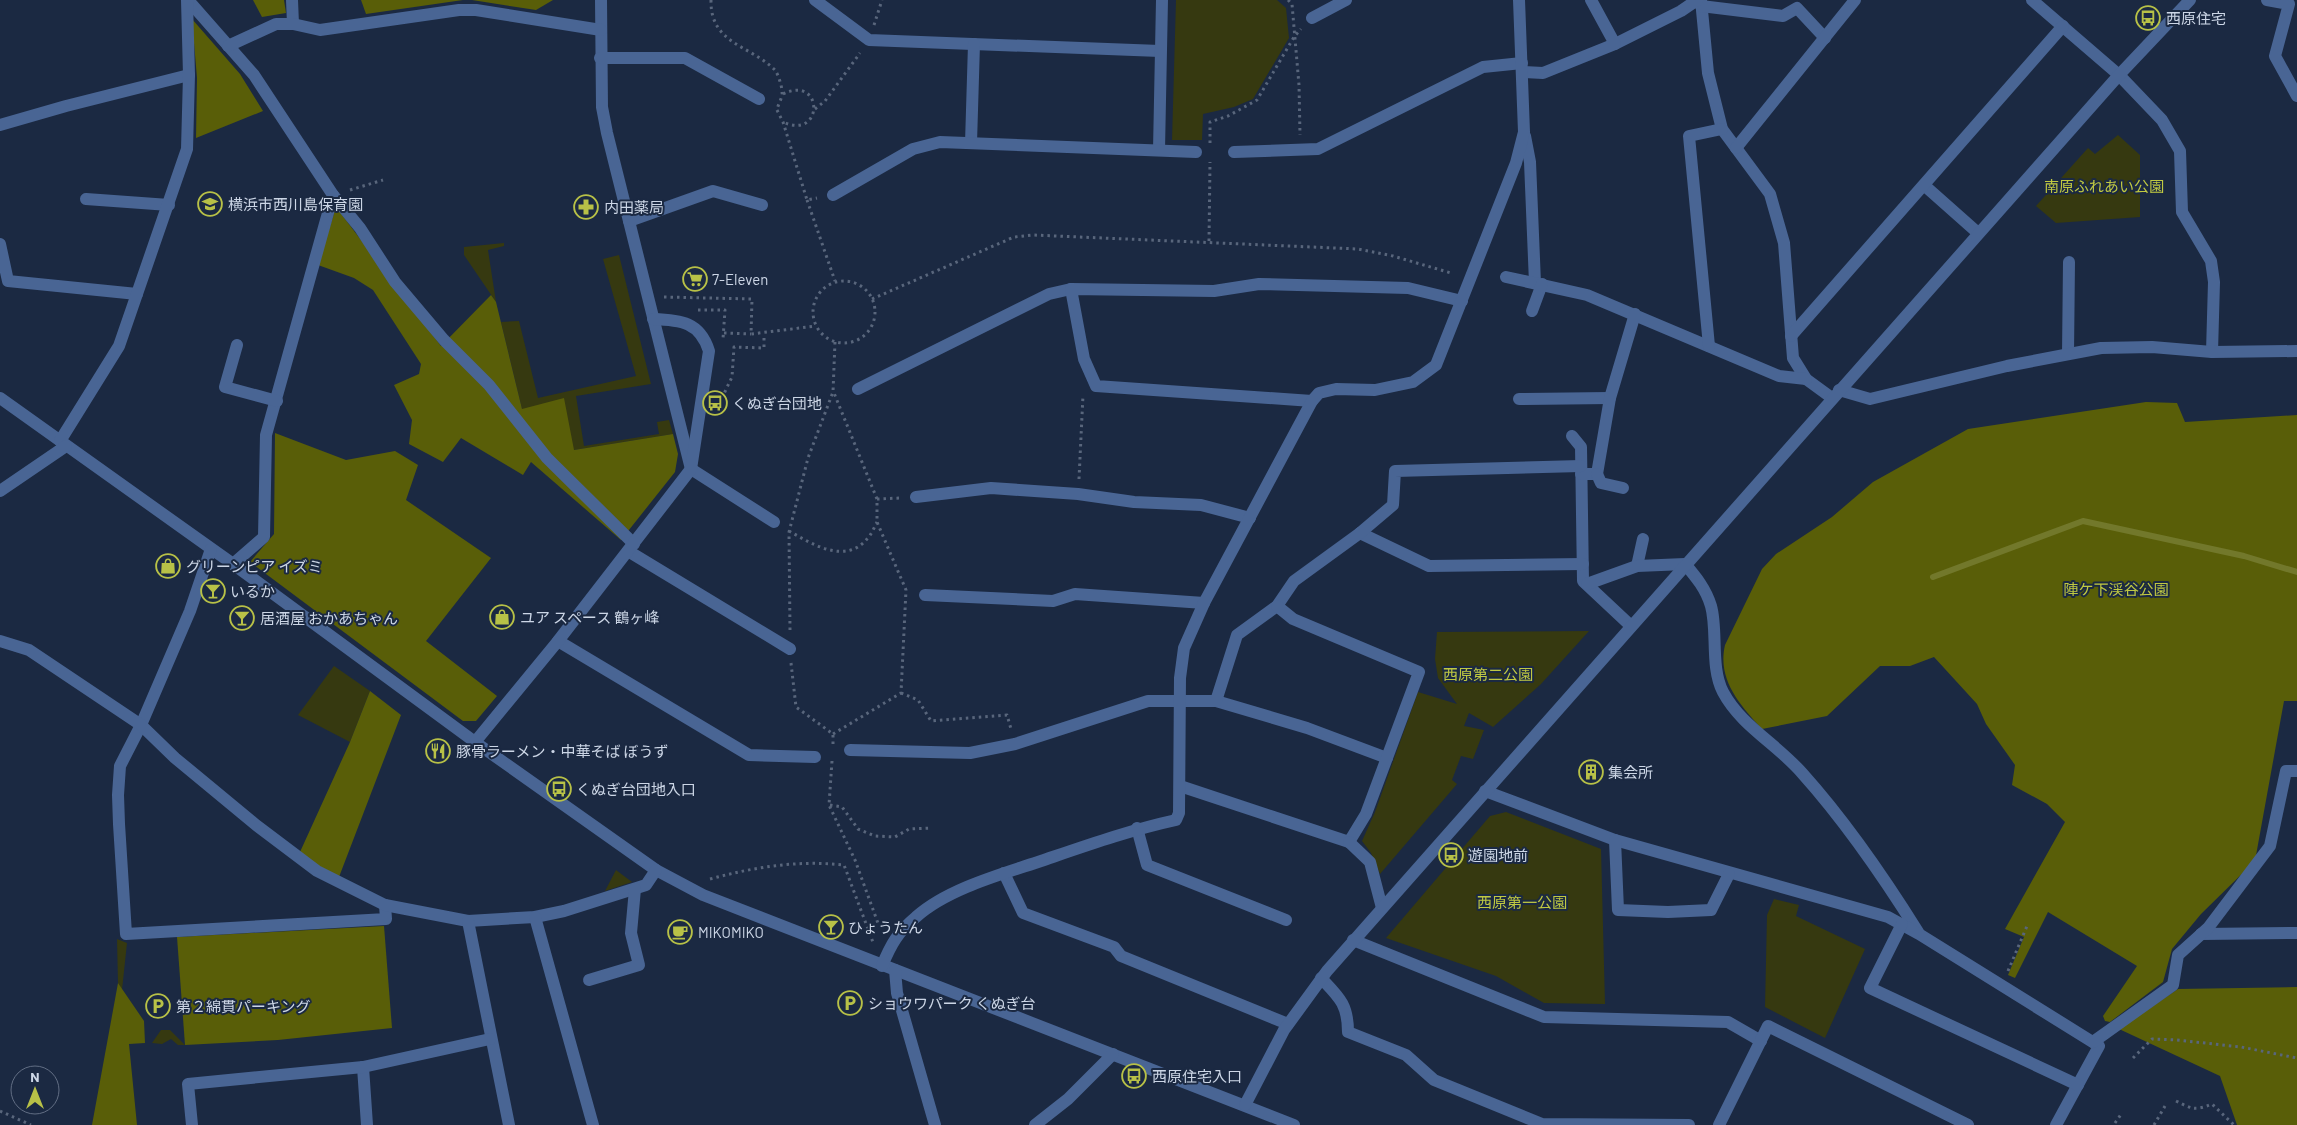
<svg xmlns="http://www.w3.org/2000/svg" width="2297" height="1125" font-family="Barlow,'Noto Sans JP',sans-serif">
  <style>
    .green { fill: #363910 }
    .forest { fill: #595e08 }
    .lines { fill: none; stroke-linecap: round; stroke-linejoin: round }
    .stream { stroke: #72782b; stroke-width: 6 }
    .path { stroke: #59667c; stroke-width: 3; stroke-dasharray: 2.5 4; stroke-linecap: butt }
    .minor { stroke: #496594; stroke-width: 12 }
    .labels { text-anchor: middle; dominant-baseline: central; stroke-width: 4; stroke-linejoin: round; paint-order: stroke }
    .poi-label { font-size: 15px; fill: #ccd6e6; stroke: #1b2942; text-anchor: start }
    .park-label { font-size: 15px; fill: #c0c942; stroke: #1b2942 }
  </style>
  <rect width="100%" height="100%" fill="#1b2942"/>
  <g class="green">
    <polygon points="1176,0 1277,0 1286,8 1289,38 1253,99 1234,107 1203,114 1202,140 1172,140"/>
    <polygon points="2118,135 2140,155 2140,217 2056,223 2036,206 2088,148 2095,154"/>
    <polygon points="504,243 504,246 488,250 496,302 464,255 464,247"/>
    <polygon points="619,255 651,384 576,396 584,446 659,434 657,422 669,420 673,434 574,450 522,409 501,322 519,321 538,398 636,376 603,259"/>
    <polygon points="1589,631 1541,684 1493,727 1469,713 1464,726 1484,730 1473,759 1461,756 1452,780 1457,784 1380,874 1371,853 1362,841 1375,812 1418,692 1457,704 1438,678 1435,659 1437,632"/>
    <polygon points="334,666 370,691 350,742 298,715"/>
    <polygon points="1506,812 1601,849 1605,1004 1544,1003 1496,976 1386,938 1490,816"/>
    <polygon points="616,870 632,882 605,891"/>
    <polygon points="1774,899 1799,905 1796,916 1865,949 1825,1038 1765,1007 1767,915"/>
    <polygon points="117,939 127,943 122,990 118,983"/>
    <polygon points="161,1030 170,1030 185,1045 178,1045 171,1039 162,1044 152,1043"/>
  </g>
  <g class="forest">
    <polygon points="253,0 284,0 286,13 262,17"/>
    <polygon points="361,0 463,0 366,14"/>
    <polygon points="472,0 553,0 536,10"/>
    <polygon points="192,19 240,74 263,111 196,138 197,78"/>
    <polygon points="336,207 441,346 491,295 496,302 522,409 564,398 574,450 673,434 678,454 675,472 621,540 531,462 523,475 461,438 443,462 409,444 412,420 394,385 419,374 421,364 373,290 354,278 318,265"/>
    <path d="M2146,402L2177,403L2185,422L2297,415V701H2284L2255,861L2201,914L2172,949L2163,982L2110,1022L2105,1021L2103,1016L2137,966L2048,912L2015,978L2008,975L2024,937L2005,929L2065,822L2047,804L2012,785L2015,765L1986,724L1977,704L1934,657L1910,666H1880L1827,716L1762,729C1740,705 1717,680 1725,645L1762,569L1776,554L1832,517L1873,482L1968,429Z"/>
    <polygon points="275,433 346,460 395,451 418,465 406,500 491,558 426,641 497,696 476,721 463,721 250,562 274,534"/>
    <polygon points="370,691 401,715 339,877 315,864 300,852 350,742"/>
    <polygon points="384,926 392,1028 278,1040 185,1045 177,937"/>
    <polygon points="118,983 144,1021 145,1043 129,1044 137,1125 92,1125"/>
    <polygon points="2297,987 2297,1125 2237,1125 2220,1076 2119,1029 2178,989"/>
  </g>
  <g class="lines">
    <polyline class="stream" points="1933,577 2083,521 2244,556 2297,572"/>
    <g class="path">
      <path d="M711,0C710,44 750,45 775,70C778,74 782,86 782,92C783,97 778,104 777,110"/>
      <polyline points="1288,0 1292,4 1299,85 1300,135"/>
      <polyline points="874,25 882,0"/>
      <path d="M783,94C824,74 824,141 783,122"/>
      <polyline points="815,109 825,101 860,53"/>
      <polyline points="777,110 783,122 807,200 817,198"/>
      <polyline points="1210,143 1210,122 1228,116 1257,100 1294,37 1301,29"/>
      <polyline points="350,190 383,180"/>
      <polyline points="807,200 835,281"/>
      <polyline points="1209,241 1210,162"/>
      <circle cx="844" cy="312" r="31"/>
      <polyline points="664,297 752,299 751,334 816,326"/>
      <polyline points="872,299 1014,237 1033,235 1358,249 1393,256 1451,273"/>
      <polyline points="698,310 725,310 723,339"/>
      <polyline points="724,333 751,334"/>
      <polyline points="719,404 732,377 734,347 764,348 764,334"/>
      <polyline points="1079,479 1083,395"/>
      <polyline points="877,499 901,498"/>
      <path d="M789,531C812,544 845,565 867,539C871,535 874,528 877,522"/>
      <polyline points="790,630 789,532 808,458 833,392 835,342"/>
      <polyline points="791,663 796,707 833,734 833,745"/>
      <polyline points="901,693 918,700 931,721 1007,715 1011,729"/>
      <polyline points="833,734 901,693 906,590 877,522 877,499 834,393"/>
      <polyline points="832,761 829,805 855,860 879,926"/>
      <polyline points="830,805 842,807 858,829 875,836 895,837 909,829 931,828"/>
      <path d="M710,879C755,867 797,860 844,865L874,945"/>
      <polyline points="2008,971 2027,926"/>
      <polyline points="2133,1058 2152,1039 2177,1040 2241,1047 2297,1058"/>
      <path d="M2176,1101C2192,1109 2195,1111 2212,1104L2234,1125"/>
      <polyline points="0,1111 31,1125"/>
      <polyline points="2115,1123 2122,1113"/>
      <polyline points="2154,1125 2165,1106"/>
    </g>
    <g class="minor">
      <polyline points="188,0 254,75 333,195 266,435 264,537 233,564"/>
      <polyline points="292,0 293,24"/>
      <polyline points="601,0 602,107 607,133 691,469 774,522"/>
      <polyline points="815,0 869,40 1160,51"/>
      <polyline points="1701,0 1708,73 1722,129 1770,194 1784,243 1793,358 1806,379 1832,398"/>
      <polyline points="2032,0 2119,75 2162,120 2180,151 2182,212 2211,261 2214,282 2212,352"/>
      <polyline points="2267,0 2289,4 2275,56 2297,96"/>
      <polyline points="1701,6 1783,16 1797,8 1825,38"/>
      <polyline points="1312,18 1346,0"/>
      <polyline points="1615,44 1681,11 1697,0"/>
      <polyline points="228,46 276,24 293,24 320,30 459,10 476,10 601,30"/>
      <polyline points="600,58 685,58 759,99"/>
      <polyline points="1523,72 1543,73 1615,44 1591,0"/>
      <polyline points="0,125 66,106 189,75"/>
      <polyline points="1525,136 1530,162 1535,283"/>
      <polyline points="971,143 974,44"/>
      <polyline points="1736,148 1855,0"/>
      <polyline points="1159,150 1162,0"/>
      <polyline points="1234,152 1318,149 1483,67 1522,63"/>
      <polyline points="1925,186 1978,233"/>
      <polyline points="333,195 360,228 395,282 444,340 489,385 547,458 634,544"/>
      <polyline points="833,195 913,149 940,142 1196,152"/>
      <polyline points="86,199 169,205"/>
      <polyline points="629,221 713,191 762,205"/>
      <polyline points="0,244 8,281 137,294"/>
      <polyline points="1506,277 1587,295 1779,376 1806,379"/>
      <polyline points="1532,311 1542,284"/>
      <polyline points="1791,336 2063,26"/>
      <polyline points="237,345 225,387 277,401"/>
      <polyline points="1709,346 1689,136 1722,129"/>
      <polyline points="2068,354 2069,262"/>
      <polyline points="858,389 1049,294 1071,289"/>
      <polyline points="1839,390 1870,399 2007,366 2101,348 2152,347 2212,352 2297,351"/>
      <polyline points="0,398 233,564 475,742 656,870 703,895 1294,1125"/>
      <polyline points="1519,399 1610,398"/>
      <polyline points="1312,401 1096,386 1084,359 1071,289 1214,291 1259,284 1408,288 1462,301"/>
      <polyline points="1572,436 1581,447 1583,581 1631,626"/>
      <polyline points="60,441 119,346 187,149 189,75 187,0"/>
      <polyline points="1581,474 1597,474 1610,398 1635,314"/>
      <polyline points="1597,474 1601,483 1623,488"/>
      <polyline points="0,491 66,446"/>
      <polyline points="916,497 991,488 1078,494 1134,502 1201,505 1250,518"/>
      <polyline points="1360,533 1429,566 1583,564"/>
      <polyline points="211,549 190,611 141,725 120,766 118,795 119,824 126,934 386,919 385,905"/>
      <polyline points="628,551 790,649"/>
      <polyline points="1637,566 1643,539"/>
      <path d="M1587,584L1637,566L1685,564C1696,577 1706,589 1711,606C1718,631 1710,667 1723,692C1741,726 1777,744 1802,773C1846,822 1883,876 1918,932"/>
      <polyline points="925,595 1053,601 1075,594 1204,603"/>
      <polyline points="0,641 29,650 141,725 175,758 256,825 317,871 385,905 468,921 535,917 564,911 646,885 656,870"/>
      <polyline points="558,641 749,755 815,757"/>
      <polyline points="1216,701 1307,728 1387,758"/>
      <path d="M475,742L558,641L691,469L709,351C700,322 681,320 653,319"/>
      <polyline points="850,750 970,753 1015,744 1148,701 1216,701 1237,635 1277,606 1294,581 1360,533 1393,505 1395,471 1581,466"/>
      <polyline points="1180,786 1349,842 1366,814 1419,672 1293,619 1277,606"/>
      <polyline points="1485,791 1615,840 1888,917 1919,934 2099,1046 2056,1125"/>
      <polyline points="1137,828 1147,865 1286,920"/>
      <polyline points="1615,840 1618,910 1668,912 1711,910 1729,874"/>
      <polyline points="1349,842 1370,862 1382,908"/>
      <polyline points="1004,873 1023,913 1114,947 1121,956 1288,1024"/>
      <polyline points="535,917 593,1125"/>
      <polyline points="468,921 509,1125"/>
      <polyline points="1902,924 1870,988 2078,1085"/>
      <polyline points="2201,934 2297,933"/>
      <polyline points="1353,940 1544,1017 1728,1022 1761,1041"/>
      <path d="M882,966C891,944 898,932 916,917C947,889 1002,874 1041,861C1085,846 1130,830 1176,820L1179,813L1180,678L1184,648L1204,603L1312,401L1319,393L1336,389L1375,390L1413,382L1436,365L1516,163L1524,132L1519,0"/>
      <polyline points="895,970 897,993 935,1125"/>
      <path d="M1321,978C1339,997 1348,1004 1348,1032L1406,1055L1434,1080L1542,1124L1689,1125"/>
      <polyline points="589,980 639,965 631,933 635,889"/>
      <polyline points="2093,1042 2173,985 2178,955 2208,928 2270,846 2286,771 2297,771"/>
      <polyline points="363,1067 367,1125"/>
      <polyline points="1245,1105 1284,1030 1327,971 2119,75 2190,0"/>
      <polyline points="192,1125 188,1084 363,1067 490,1039"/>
      <polyline points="1035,1125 1068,1099 1113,1054"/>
      <polyline points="1719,1125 1768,1026 1968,1125"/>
    </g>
  </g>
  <defs>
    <g id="bus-ring" transform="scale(1.25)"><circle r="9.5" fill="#1b2942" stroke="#b8c147" stroke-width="1.5"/><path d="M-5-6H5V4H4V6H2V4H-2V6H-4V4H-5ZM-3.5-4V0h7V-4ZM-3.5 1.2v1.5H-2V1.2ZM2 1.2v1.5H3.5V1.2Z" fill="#b8c147"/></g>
    <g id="school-ring" transform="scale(1.25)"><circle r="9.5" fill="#1b2942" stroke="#b8c147" stroke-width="1.5"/><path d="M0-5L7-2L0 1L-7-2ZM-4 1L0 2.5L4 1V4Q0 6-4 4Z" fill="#b8c147"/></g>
    <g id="pharmacy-ring" transform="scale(1.25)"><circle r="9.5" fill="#1b2942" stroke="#b8c147" stroke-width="1.5"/><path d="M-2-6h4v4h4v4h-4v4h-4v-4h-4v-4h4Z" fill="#b8c147"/></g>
    <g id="supermarket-ring" transform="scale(1.25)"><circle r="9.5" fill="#1b2942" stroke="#b8c147" stroke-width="1.5"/><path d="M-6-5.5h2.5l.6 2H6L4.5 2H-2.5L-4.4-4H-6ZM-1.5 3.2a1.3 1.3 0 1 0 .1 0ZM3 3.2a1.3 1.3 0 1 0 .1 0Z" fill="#b8c147"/></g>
    <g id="shop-ring" transform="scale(1.25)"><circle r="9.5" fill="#1b2942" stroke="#b8c147" stroke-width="1.5"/><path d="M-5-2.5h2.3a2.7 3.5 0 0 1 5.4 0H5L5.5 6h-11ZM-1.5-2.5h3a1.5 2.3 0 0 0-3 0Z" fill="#b8c147"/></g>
    <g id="bar-ring" transform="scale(1.25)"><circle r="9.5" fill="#1b2942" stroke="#b8c147" stroke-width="1.5"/><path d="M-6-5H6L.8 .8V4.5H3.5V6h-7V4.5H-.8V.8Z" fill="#b8c147"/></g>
    <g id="restaurant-ring" transform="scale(1.25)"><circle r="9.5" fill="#1b2942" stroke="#b8c147" stroke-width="1.5"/><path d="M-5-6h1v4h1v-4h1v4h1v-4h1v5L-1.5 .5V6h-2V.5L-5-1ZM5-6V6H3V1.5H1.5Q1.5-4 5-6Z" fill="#b8c147"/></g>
    <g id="building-ring" transform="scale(1.25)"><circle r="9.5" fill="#1b2942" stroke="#b8c147" stroke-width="1.5"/><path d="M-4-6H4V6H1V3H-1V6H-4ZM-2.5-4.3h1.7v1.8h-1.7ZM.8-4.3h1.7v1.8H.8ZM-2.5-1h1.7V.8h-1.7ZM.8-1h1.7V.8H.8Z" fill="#b8c147"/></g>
    <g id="cafe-ring" transform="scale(1.25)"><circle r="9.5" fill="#1b2942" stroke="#b8c147" stroke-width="1.5"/><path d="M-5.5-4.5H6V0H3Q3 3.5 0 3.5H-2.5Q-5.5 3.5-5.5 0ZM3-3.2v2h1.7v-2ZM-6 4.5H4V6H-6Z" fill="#b8c147"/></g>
    <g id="parking-ring" transform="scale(1.25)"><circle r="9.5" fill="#1b2942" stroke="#b8c147" stroke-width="1.5"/><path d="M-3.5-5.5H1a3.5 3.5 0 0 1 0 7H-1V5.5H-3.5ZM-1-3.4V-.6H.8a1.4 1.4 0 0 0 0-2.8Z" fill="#b8c147"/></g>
  </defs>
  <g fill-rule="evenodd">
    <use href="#bus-ring" x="2148" y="18"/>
    <use href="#school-ring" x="210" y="204"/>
    <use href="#pharmacy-ring" x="586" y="207"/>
    <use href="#supermarket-ring" x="695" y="279"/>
    <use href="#bus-ring" x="715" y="403"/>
    <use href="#shop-ring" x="168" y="566"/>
    <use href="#bar-ring" x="213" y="591"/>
    <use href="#shop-ring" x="502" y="617"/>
    <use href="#bar-ring" x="242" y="618"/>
    <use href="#restaurant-ring" x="438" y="751"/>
    <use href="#building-ring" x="1591" y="772"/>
    <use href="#bus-ring" x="559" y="789"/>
    <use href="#bus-ring" x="1451" y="855"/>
    <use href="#bar-ring" x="831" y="927"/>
    <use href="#cafe-ring" x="680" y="932"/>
    <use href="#parking-ring" x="850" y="1003"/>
    <use href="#parking-ring" x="158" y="1006"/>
    <use href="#bus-ring" x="1134" y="1076"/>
  </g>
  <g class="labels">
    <g class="poi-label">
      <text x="2166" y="18">西原住宅</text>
      <text x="228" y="204">横浜市西川島保育園</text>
      <text x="604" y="207">内田薬局</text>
      <text x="712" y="279">7-Eleven</text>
      <text x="732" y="403">くぬぎ台団地</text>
      <text x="186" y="566">グリーンピア イズミ</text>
      <text x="230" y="591">いるか</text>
      <text x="520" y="617">ユア スペース 鶴ヶ峰</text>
      <text x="260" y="618">居酒屋 おかあちゃん</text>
      <text x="456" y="751">豚骨ラーメン・中華そば ぼうず</text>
      <text x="1608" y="772">集会所</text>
      <text x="576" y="789">くぬぎ台団地入口</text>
      <text x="1468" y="855">遊園地前</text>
      <text x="848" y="927">ひょうたん</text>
      <text x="698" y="932">MIKOMIKO</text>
      <text x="868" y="1003">ショウワパーク くぬぎ台</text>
      <text x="176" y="1006">第２綿貫パーキング</text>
      <text x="1152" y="1076">西原住宅入口</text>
    </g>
    <g class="park-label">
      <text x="2104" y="186">南原ふれあい公園</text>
      <text x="2116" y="589">陣ケ下渓谷公園</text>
      <text x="1488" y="674">西原第二公園</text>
      <text x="1522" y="902">西原第一公園</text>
    </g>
  </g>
  <g transform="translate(35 1090)"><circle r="24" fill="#1b2942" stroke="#626e84"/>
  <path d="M0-4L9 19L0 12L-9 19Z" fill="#b8c147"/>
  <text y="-8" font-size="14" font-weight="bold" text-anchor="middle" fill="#ccd6e6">N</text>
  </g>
</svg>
